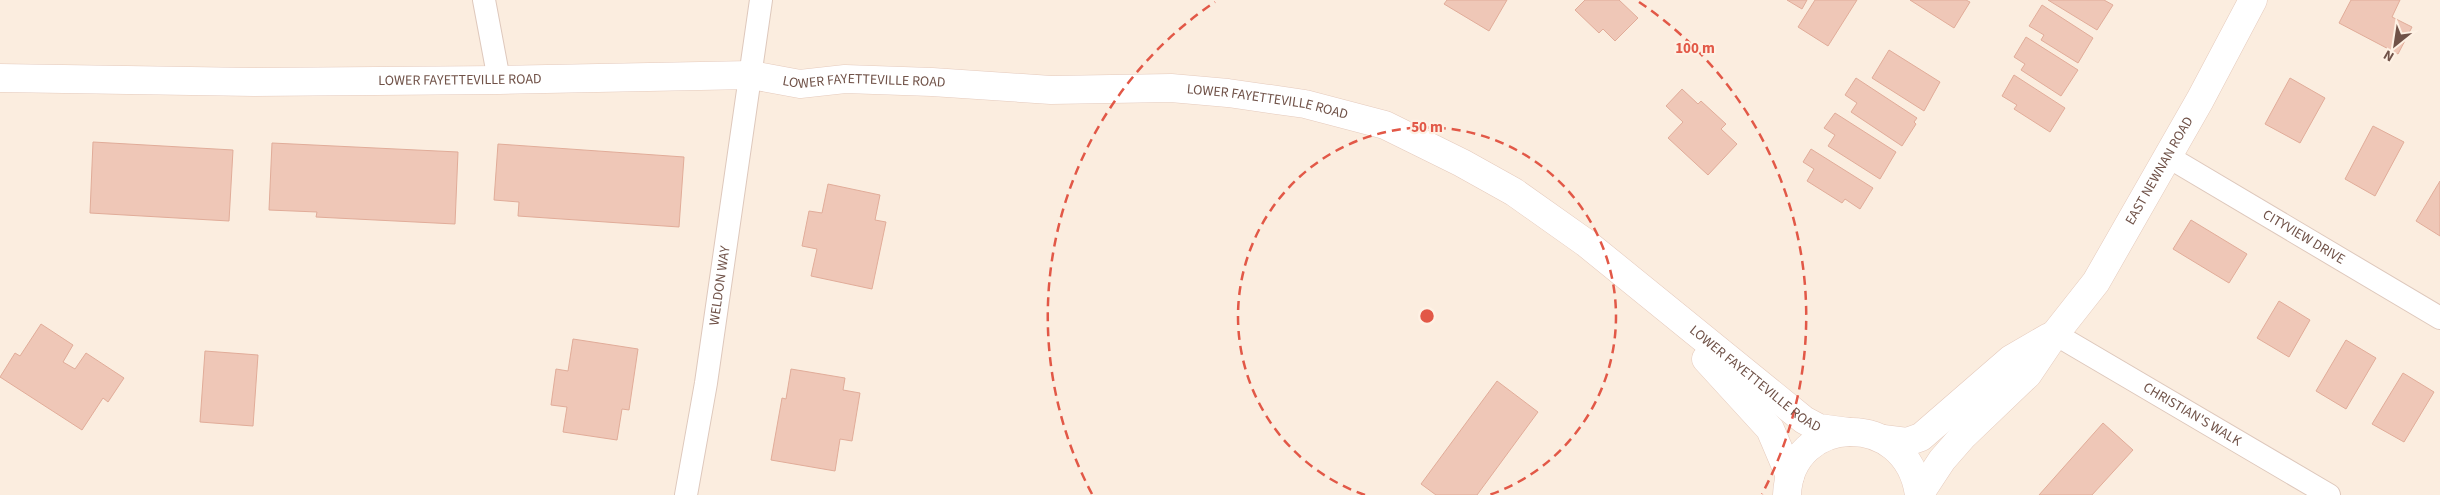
<svg xmlns="http://www.w3.org/2000/svg" width="2440" height="495" font-family="'Source Sans 3',sans-serif">
  <style>
    .building { fill: #efc7b7; stroke: #e1ac99 }
    .lines { fill: none; stroke-linecap: round; stroke-linejoin: round }
    .street-casing { stroke: #dec8bc; stroke-width: 24 }
    .secondary-casing { stroke: #e5cabc; stroke-width: 29 }
    .street { stroke: #fff; stroke-width: 22 }
    .secondary { stroke: #fff; stroke-width: 28 }
    .ring { fill: none; stroke: #e25847; stroke-width: 2.5; stroke-dasharray: 9 6 }
    .labels { text-anchor: middle; dominant-baseline: central; stroke-width: 4.5; stroke-linejoin: round; paint-order: stroke }
    .street-label { font-size: 14px; fill: #705248; stroke: #fef1e4 }
    .centre { fill: #e25847; stroke: #fef1e4; stroke-width: 2.5 }
    .ring-label { font-size: 15px; text-anchor: middle; font-weight: bold; fill: #e25847; stroke: #fef1e4; stroke-width: 4.5; stroke-linejoin: round; paint-order: stroke }
  </style>
  <rect width="100%" height="100%" fill="#fbeddf"/>
  <g class="building">
    <polygon points="1447,0 1507,0 1489,31 1444,4"/>
    <polygon points="1585,0 1619,0 1638,18 1615,41 1603,29 1599,33 1575,10"/>
    <polygon points="1787,0 1807,0 1802,9"/>
    <polygon points="1815,0 1857,0 1828,46 1798,27"/>
    <polygon points="1910,0 1966,0 1970,2 1954,28"/>
    <polygon points="2048,0 2104,0 2113,5 2097,30"/>
    <polygon points="2351,0 2400,0 2392,17 2412,27 2398,54 2339,23"/>
    <polygon points="2042,5 2093,38 2078,63 2041,40 2044,35 2029,26"/>
    <polygon points="2026,37 2078,70 2061,96 2021,70 2025,64 2014,57"/>
    <polygon points="1889,50 1940,82 1924,111 1872,78"/>
    <polygon points="2014,75 2065,108 2050,132 2014,109 2017,105 2002,96"/>
    <polygon points="1856,78 1917,118 1914,122 1916,124 1902,146 1851,112 1857,103 1845,95"/>
    <polygon points="2290,78 2325,98 2300,143 2265,124"/>
    <polygon points="1682,89 1698,104 1701,101 1726,124 1721,129 1737,144 1708,175 1668,138 1683,122 1666,106"/>
    <polygon points="1835,113 1896,152 1880,179 1828,146 1835,135 1824,128"/>
    <polygon points="2373,126 2404,142 2375,196 2345,179"/>
    <polygon points="93,142 233,150 229,221 90,213"/>
    <polygon points="272,143 458,152 455,224 316,217 317,212 269,210"/>
    <polygon points="498,144 684,157 679,227 518,216 519,202 494,200"/>
    <polygon points="1811,149 1873,188 1860,209 1845,199 1842,203 1807,181 1814,169 1803,162"/>
    <polygon points="2440,181 2440,236 2416,221"/>
    <polygon points="828,184 880,195 875,220 886,222 872,289 811,276 817,249 802,246 809,211 822,213"/>
    <polygon points="2191,220 2247,254 2229,283 2173,249"/>
    <polygon points="2279,301 2310,320 2289,357 2257,338"/>
    <polygon points="41,324 73,345 63,362 75,369 86,353 124,378 108,402 103,398 82,430 0,377 15,353 20,356"/>
    <polygon points="573,339 638,349 629,410 622,409 617,440 563,432 567,407 551,405 556,369 568,371"/>
    <polygon points="2346,340 2376,358 2346,409 2316,391"/>
    <polygon points="205,351 258,355 253,426 200,422"/>
    <polygon points="791,369 845,378 843,390 860,393 852,441 840,439 835,471 771,460 782,398 786,399"/>
    <polygon points="2403,373 2434,392 2404,442 2372,424"/>
    <polygon points="1497,381 1538,412 1477,495 1436,495 1421,484"/>
    <polygon points="2103,423 2133,450 2092,495 2039,495"/>
  </g>
  <g class="lines">
    <g class="street-casing">
      <g id="street">
        <polyline points="484,0 499,80"/>
        <path id="s1" d="M2167,156L2440,318"/>
        <path id="s2" d="M2055,334L2329,495"/>
        <path id="s3" d="M686,495L706,383L761,0"/>
      </g>
    </g>
    <g class="secondary-casing">
      <g id="secondary">
        <path id="s4" d="M0,78L254,82L499,80L751,75L800,84L845,79L932,82L1051,90L1171,88L1228,93L1305,104L1385,125L1462,163L1514,192L1586,243L1804,420L1819,428L1849,432"/>
        <polyline points="1706,359 1770,429 1790,476"/>
        <polyline points="1883,439 1907,442 1921,437 2011,359 2049,337"/>
        <path d="M1787,495C1790,414 1907,408 1919,495"/>
        <path id="s5" d="M1919,495L1942,460L1963,436L2028,374L2055,334L2096,282L2200,100L2253,0"/>
      </g>
    </g>
    <use href="#street" class="street"/>
    <use href="#secondary" class="secondary"/>
  </g>
  <g class="ring">
    <path d="M1365 495A189 189 0 1 1 1489 495"/>
    <path d="M1092 494A379 379 0 0 1 1215 2M1639 2A379 379 0 0 1 1762 494"/>
  </g>
  <g class="labels">
    <g class="street-label">
      <text stroke="none"><textPath href="#s4" startOffset="460">LOWER FAYETTEVILLE ROAD</textPath></text>
      <text stroke="none"><textPath href="#s4" startOffset="865">LOWER FAYETTEVILLE ROAD</textPath></text>
      <text stroke="none"><textPath href="#s4" startOffset="1270">LOWER FAYETTEVILLE ROAD</textPath></text>
      <text stroke="none"><textPath href="#s5" startOffset="406">EAST NEWNAN ROAD</textPath></text>
      <text stroke="none"><textPath href="#s1" startOffset="159">CITYVIEW DRIVE</textPath></text>
      <text stroke="none"><textPath href="#s3" startOffset="212">WELDON WAY</textPath></text>
      <text stroke="none"><textPath href="#s4" startOffset="1841">LOWER FAYETTEVILLE ROAD</textPath></text>
      <text stroke="none"><textPath href="#s2" startOffset="159">CHRISTIAN'S WALK</textPath></text>
    </g>
  </g>
  <circle cx="1427" cy="316" r="8" class="centre"/>
  <g class="ring-label">
    <text x="1695" y="53">100 m</text>
    <text x="1427" y="132">50 m</text>
  </g>
  <g transform="translate(2395 45) rotate(210)" stroke="#fef1e4" stroke-width="4" paint-order="stroke">
  <path d="M0-4L9 19L0 12L-9 19Z" fill="#705248"/>
  <text y="-8" font-size="14" font-weight="bold" text-anchor="middle" fill="#705248">N</text>
  </g>
</svg>
